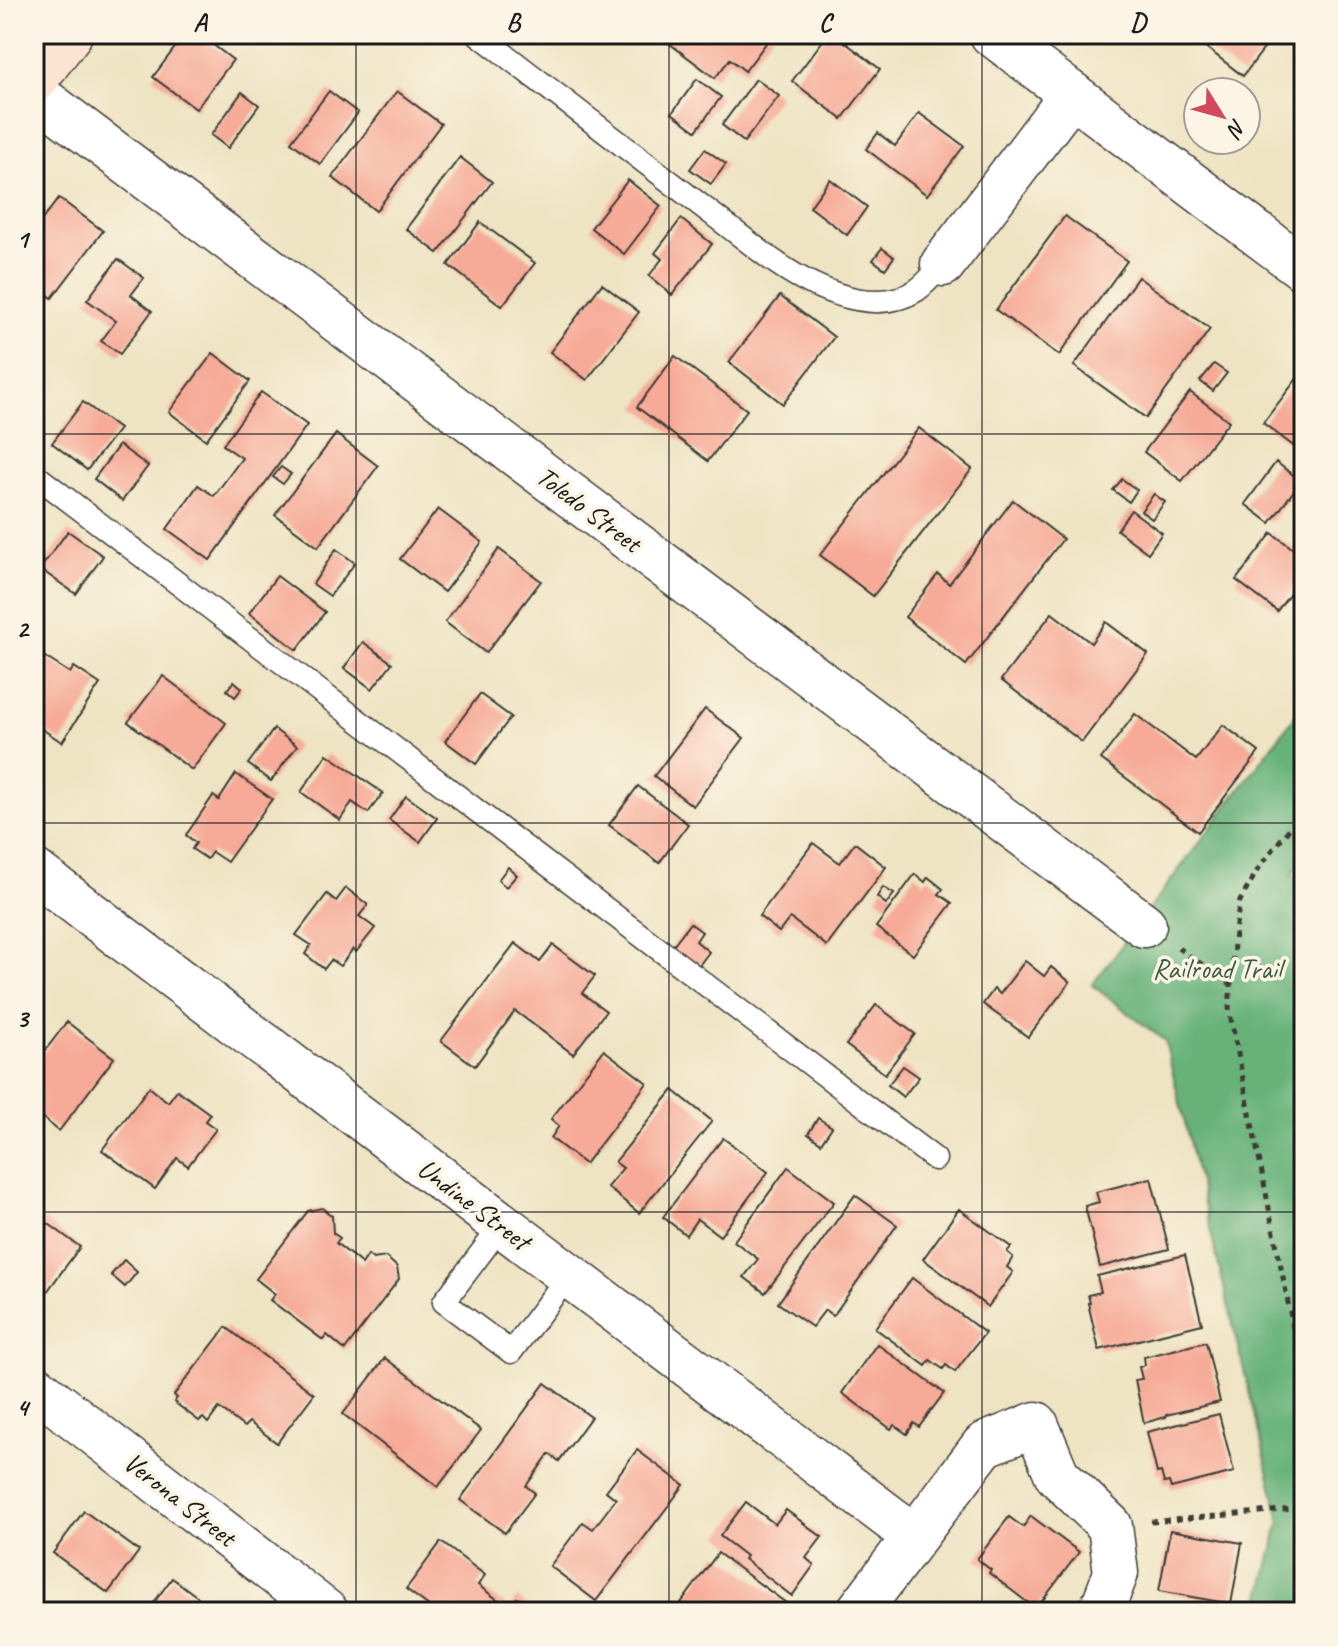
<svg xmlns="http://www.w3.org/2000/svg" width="1338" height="1646" font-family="Caveat,sans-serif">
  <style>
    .forest { fill: #68b27a; stroke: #42674b; stroke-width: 2 }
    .building { fill: #f6aa97 }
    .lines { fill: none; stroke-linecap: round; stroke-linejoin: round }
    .service-casing { stroke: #3c3a35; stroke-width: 25 }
    .minor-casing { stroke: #3c3a35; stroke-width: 47 }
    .secondary-casing { stroke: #3c3a35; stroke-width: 47 }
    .path { stroke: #3c3a35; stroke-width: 5; stroke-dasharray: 6 6; stroke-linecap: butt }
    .service { stroke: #fff; stroke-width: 22 }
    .minor { stroke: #fff; stroke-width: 44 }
    .secondary { stroke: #fde4d1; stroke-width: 44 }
    .grid { fill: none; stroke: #1c1c1c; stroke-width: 2; stroke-opacity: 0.55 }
    .labels { text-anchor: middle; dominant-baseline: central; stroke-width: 7; stroke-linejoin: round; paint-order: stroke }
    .street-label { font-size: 28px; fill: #1c1c1c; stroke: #fcf5e5 }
    .park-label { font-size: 28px; fill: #3f5b44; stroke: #fcf5e5 }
    .neatline { fill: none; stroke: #1c1c1c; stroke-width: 3 }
    .grid-label { font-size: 26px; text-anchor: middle; font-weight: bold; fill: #1c1c1c }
  </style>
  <rect width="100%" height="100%" fill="#fcf5e5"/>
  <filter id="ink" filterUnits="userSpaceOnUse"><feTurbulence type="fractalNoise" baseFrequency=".0125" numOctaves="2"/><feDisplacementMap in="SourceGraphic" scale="16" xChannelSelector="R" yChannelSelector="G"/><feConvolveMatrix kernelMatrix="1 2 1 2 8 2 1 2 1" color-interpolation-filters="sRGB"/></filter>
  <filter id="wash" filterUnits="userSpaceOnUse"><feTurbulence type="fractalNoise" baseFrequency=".006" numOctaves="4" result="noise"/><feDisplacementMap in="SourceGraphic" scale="32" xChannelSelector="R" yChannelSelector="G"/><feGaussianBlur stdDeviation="1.8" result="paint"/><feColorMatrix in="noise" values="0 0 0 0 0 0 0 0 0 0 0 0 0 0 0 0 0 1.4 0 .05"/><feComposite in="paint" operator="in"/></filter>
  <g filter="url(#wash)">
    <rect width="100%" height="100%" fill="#eee3c2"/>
    <polygon class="forest" points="1304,704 1304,859 1292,874 1304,886 1304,1612 1257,1612 1280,1520 1165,1041 1092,985"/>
    <g id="blocks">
      <g class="building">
        <polygon points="185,34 199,34 233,60 196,109 153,77"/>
        <polygon points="670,34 773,34 745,71 730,59 715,78 665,40"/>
        <polygon points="828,34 834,34 880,69 842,119 792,81"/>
        <polygon points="1211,34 1275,34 1243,76 1203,45"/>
        <polygon points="697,79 721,97 696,131 672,113"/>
        <polygon points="756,79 779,96 744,142 722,125"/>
        <polygon points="329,91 358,113 320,164 291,142"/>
        <polygon points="397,91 441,124 376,211 332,177"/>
        <polygon points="242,92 259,105 228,148 211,135"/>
        <polygon points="919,113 964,146 927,195 866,149 878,133 895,146"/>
        <polygon points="705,149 726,164 711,184 690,169"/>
        <polygon points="460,157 492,182 438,253 406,229"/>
        <polygon points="830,179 867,207 847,235 810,207"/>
        <polygon points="628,180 661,206 624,254 591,228"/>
        <polygon points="59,198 103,231 52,298 34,284 34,230"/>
        <polygon points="1065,216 1127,261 1059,355 996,310"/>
        <polygon points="681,219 712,244 672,295 649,276 662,259 655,253"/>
        <polygon points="480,222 535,263 502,306 448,265"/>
        <polygon points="882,248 894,257 885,269 873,260"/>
        <polygon points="118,259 144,278 131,295 152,311 120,354 101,341 116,321 87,300"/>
        <polygon points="1138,277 1210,329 1146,418 1074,366"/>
        <polygon points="602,284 639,312 587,380 550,352"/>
        <polygon points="780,296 834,337 783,404 729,362"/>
        <polygon points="213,353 250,381 206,440 169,412"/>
        <polygon points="675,356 747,410 708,461 637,407"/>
        <polygon points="1214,364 1227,373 1213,391 1200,381"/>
        <polygon points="1302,372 1304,374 1304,454 1263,423"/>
        <polygon points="261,392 307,425 210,560 167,529 198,485 214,496 242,458 223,445"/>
        <polygon points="1190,392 1229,421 1182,481 1144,452"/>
        <polygon points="83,402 119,429 87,470 52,443"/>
        <polygon points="919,428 972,469 873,596 820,555"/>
        <polygon points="336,434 378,466 318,547 275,515"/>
        <polygon points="119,445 148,466 122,501 94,479"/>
        <polygon points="1276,462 1301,481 1270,523 1245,504"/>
        <polygon points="281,467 291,474 283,484 273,477"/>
        <polygon points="1122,479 1137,490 1129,502 1113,490"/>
        <polygon points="1154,494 1165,502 1152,519 1141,511"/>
        <polygon points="1013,500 1063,539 966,665 905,617 938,574 949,584"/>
        <polygon points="438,509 482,542 444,592 400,559"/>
        <polygon points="1131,510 1162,533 1148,553 1117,530"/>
        <polygon points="68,531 103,556 76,594 40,569"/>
        <polygon points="1272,533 1304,557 1304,575 1277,611 1236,580"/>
        <polygon points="336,549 355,563 330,596 313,584"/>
        <polygon points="499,549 541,581 486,653 445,622"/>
        <polygon points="277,576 325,612 297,650 249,613"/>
        <polygon points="1052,613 1091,643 1106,622 1148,654 1082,742 1001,680"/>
        <polygon points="363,642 392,663 372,689 344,668"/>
        <polygon points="34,650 70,673 74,667 100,684 62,742 34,724"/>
        <polygon points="163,676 226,723 192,770 128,722"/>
        <polygon points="234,681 242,688 235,697 227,690"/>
        <polygon points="480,694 511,717 476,764 445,741"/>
        <polygon points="705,709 744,738 693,806 654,776"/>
        <polygon points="1135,714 1196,760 1223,725 1259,752 1198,832 1101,759"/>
        <polygon points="274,729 297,746 271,781 248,764"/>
        <polygon points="327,754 383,793 368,813 352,802 340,820 301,792"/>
        <polygon points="236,774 272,799 227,862 212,852 207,859 192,849 196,843 186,835 213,796 219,800"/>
        <polygon points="638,786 688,824 659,863 609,825"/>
        <polygon points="406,796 437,818 420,842 389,820"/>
        <polygon points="813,843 840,863 855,843 886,867 827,946 790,918 779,932 759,916"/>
        <polygon points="508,867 517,875 506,887 498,880"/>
        <polygon points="915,874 925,882 928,877 943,889 939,894 952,903 913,955 876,927"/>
        <polygon points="883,887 894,894 886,904 877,897"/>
        <polygon points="346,888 368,905 359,916 375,928 356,952 353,949 340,966 331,960 324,969 305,954 311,945 296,935 327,894 336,901"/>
        <polygon points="690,923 702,932 696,941 709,952 697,968 671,948"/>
        <polygon points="515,943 540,962 553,945 595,976 582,993 606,1011 573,1054 515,1011 475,1066 441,1041"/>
        <polygon points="1025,961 1044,976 1051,967 1070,982 1028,1037 983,1004 994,989 1000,994"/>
        <polygon points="876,1005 915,1034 885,1074 846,1045"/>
        <polygon points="67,1022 114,1058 59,1131 34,1111 34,1065"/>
        <polygon points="604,1050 647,1083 585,1164 551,1138 559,1126 551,1119"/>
        <polygon points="903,1066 919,1077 903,1097 888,1085"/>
        <polygon points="149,1087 168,1102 177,1090 210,1114 205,1121 216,1129 188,1166 177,1158 155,1189 102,1150"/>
        <polygon points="673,1090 712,1121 639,1213 607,1187 623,1168 615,1162"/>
        <polygon points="818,1118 832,1127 821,1143 808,1134"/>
        <polygon points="723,1138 768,1172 720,1236 697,1219 686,1235 663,1217"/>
        <polygon points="788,1167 834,1202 765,1293 744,1277 758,1259 734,1241"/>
        <polygon points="1151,1178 1169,1249 1100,1267 1085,1206 1099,1202 1096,1192"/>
        <polygon points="855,1195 897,1225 833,1316 825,1310 812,1327 778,1303"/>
        <polygon points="322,1208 332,1216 333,1233 340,1238 336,1243 362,1264 368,1255 373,1259 386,1257 397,1267 399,1279 345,1350 327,1335 323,1340 270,1300 275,1294 256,1279 308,1211"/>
        <polygon points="959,1209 1011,1247 1007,1252 1013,1257 1007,1267 1013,1272 988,1307 923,1259"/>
        <polygon points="34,1213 80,1247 46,1293 34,1284"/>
        <polygon points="1185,1255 1202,1324 1099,1350 1088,1303 1090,1303 1088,1295 1101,1292 1097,1276"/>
        <polygon points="124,1260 137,1272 125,1287 111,1275"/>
        <polygon points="912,1278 985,1333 955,1372 946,1365 943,1369 930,1360 926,1366 875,1328"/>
        <polygon points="226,1327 314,1394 277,1443 249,1422 244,1427 219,1408 208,1423 203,1418 199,1421 174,1402 177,1398 174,1395"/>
        <polygon points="1206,1342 1220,1402 1166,1415 1166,1417 1144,1423 1135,1380 1142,1379 1139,1367 1145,1365 1144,1357"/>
        <polygon points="877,1344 944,1393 919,1427 914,1423 907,1434 894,1425 891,1429 842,1393"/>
        <polygon points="385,1358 481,1430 438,1487 343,1414"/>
        <polygon points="545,1383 591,1417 559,1461 549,1454 526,1486 535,1493 505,1533 460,1500"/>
        <polygon points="1219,1414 1234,1472 1171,1488 1169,1482 1164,1483 1161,1472 1157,1473 1147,1432"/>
        <polygon points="637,1450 684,1485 596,1601 550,1566 583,1522 593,1529 616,1499 606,1491"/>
        <polygon points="746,1502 775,1524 786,1510 822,1537 806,1558 814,1565 792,1596 744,1559 746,1556 720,1536"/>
        <polygon points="84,1511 139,1551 108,1593 53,1553"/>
        <polygon points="1031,1516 1079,1552 1036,1609 989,1573 991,1570 977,1559 1009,1517 1023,1527"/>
        <polygon points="1170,1530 1242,1543 1231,1604 1159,1591"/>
        <polygon points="441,1542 485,1575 478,1585 509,1608 517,1598 536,1612 437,1612 406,1589"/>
        <polygon points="718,1553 786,1603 779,1612 694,1612 681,1603"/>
        <polygon points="172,1578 218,1612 147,1612"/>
      </g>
    </g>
  </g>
  <g filter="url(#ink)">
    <use href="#blocks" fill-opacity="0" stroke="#3c3a35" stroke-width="2"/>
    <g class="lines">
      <g class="service-casing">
        <g id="service">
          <path d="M478,34L768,257C806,285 871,319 917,290C927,283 935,273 943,264"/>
          <polyline points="34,474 935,1159"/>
          <polyline points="502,1225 444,1302 511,1352 569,1275"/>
        </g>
      </g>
      <g class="minor-casing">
        <g id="minor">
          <polyline points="992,34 1304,269"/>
          <polyline points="34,93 1144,925"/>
          <polyline points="943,264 1072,94"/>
          <polyline points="34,871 914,1536"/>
          <polyline points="34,1386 326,1612"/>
          <polyline points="858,1612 984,1445 1036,1424 1057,1475 1110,1526 1116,1573 1101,1612"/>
        </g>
      </g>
      <g class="secondary-casing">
        <polyline id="secondary" points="34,81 70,34"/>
      </g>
      <g class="path">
        <polyline points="1304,810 1260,866 1240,901 1235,931 1229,1009 1304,1382"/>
        <polyline points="1178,948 1229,983"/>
        <polyline points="1151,1522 1304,1508"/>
      </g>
      <use href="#service" class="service"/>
      <use href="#minor" class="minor"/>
      <use href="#secondary" class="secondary"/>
    </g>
  </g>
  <path class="grid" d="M356,34V1612M669,34V1612M982,34V1612M34,434H1304M34,823H1304M34,1212H1304"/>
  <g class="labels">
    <g class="street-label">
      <text transform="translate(589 509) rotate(37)">Toledo Street</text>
      <text transform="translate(474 1204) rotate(37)">Undine Street</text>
      <text transform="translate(180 1499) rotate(38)">Verona Street</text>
    </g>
    <g class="park-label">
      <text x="1217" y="968">Railroad Trail</text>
    </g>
  </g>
  <rect width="1338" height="1646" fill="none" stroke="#fcf5e5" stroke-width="88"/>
  <g transform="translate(1222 116) rotate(127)"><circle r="38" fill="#fcf5e5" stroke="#a29e95" stroke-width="2"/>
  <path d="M0-6L14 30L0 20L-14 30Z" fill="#d1495b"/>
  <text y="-12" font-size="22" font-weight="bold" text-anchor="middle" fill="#1c1c1c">N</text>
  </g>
  <rect x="44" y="44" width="1250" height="1558" class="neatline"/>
  <g class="grid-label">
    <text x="200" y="31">A</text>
    <text x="513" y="31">B</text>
    <text x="825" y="31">C</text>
    <text x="1138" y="31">D</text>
    <text x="22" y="248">1</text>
    <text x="22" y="637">2</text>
    <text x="22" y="1027">3</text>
    <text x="22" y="1416">4</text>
  </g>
</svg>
